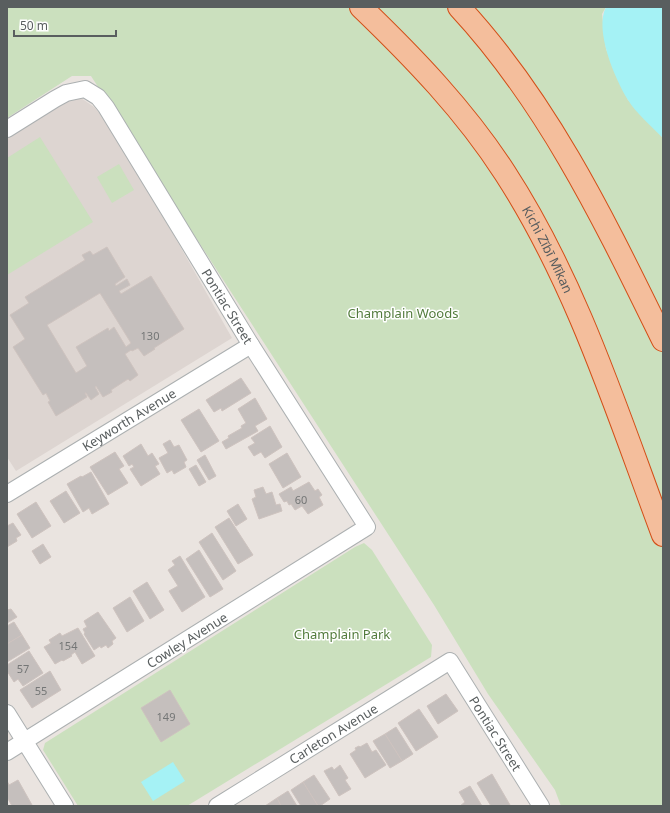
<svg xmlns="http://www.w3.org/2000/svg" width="670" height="813" font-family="'Noto Sans',sans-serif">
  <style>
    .education { fill: #ddd5d1 }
    .green { fill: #cbe0be }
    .water { fill: #a5f2f5 }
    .building { fill: #c5bfbd; stroke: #cec3bf; fill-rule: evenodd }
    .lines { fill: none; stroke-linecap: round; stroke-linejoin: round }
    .minor-casing { stroke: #acb0b1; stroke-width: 18 }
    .trunk-casing { stroke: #d34e17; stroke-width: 24 }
    .minor { stroke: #fff; stroke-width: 16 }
    .trunk { stroke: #f4be9c; stroke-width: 22 }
    .labels { text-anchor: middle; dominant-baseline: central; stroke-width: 3; stroke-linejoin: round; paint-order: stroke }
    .number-label { font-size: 11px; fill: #747676 }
    .street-label { font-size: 13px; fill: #595e5f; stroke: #fff }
    .park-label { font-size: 13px; fill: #527b3c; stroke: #fff }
  </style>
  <rect width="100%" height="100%" fill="#eae4e0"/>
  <polygon class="education" points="81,98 94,107 102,116 172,232 232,338 16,471 7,457 7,137 51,108 62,102"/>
  <g class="green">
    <polygon points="7,7 606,7 602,14 606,49 628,100 663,138 663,806 561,806 555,790 488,694 434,605 91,76 72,76 7,118"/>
    <polygon points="40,137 93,222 7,275 7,158"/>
    <polygon points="119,164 134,190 112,203 97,177"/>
    <polygon points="364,543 372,550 432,645 431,657 187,806 78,806 43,750 45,743 355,547"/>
  </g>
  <g class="water">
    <path d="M606,7H663V138C652,127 636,113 628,100C615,79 594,30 606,7Z"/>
    <polygon points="173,762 185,781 153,801 141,782"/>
  </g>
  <g class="building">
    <path d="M107,247L125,277L115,284L116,286L127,279L130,285L119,291L121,294L151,276L184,329L154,348L155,349L144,356L138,348L132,351L131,350L125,354L138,375L130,381L128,379L111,390L112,392L103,397L96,386L95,387L99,394L91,400L86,393H85L87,397L56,416L48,402L50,401L46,393L43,395L13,347L25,339L10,315L29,303L25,297L85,260L82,255L90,251L93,255ZM100,293L131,343L126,347L114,327L109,331L108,328L76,347L87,366L76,373L47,325Z"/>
    <polygon points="241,378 251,393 222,411 221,408 214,412 206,400"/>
    <polygon points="255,398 267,419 255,426 258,431 226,449 222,442 229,438 228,436 242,428 241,426 246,423 238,409"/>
    <polygon points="199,409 219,441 201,452 181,420"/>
    <polygon points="270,426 282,447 265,458 261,452 254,456 248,447 255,443 251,438"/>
    <polygon points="170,440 174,447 179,445 187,460 184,462 186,467 174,474 172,470 167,473 159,458 168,453 163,444"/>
    <polygon points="141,444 148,456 152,453 159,464 155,466 160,474 141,486 130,469 134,467 132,464 129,466 123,456"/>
    <polygon points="115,452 124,466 119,469 128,483 108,495 90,467"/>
    <polygon points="287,453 301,477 283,488 269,464"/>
    <polygon points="205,455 216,476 209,480 197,460"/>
    <polygon points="196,465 206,482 199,486 189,469"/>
    <polygon points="91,472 109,504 92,514 89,508 83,512 67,484 81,476 82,477"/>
    <polygon points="309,482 315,491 318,489 322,495 319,497 323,505 308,514 302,506 295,510 291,504 289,505 287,501 284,502 279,494 291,487 293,491"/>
    <polygon points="263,487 266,494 272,492 276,505 280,504 282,511 259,519 252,499 256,497 254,490"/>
    <polygon points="66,491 80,513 64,523 50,501"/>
    <polygon points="36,502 51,526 32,538 17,514"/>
    <polygon points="238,504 247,519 236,526 227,511"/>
    <polygon points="229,518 253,555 238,564 215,527"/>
    <polygon points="13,523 21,535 16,538 17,541 7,547 7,526"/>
    <polygon points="212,533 236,571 223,580 199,542"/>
    <polygon points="43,544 51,557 40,564 32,551"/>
    <polygon points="199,550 223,589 210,597 186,559"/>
    <polygon points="180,556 205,597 182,612 169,591 178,586 168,570 175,565 172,561"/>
    <polygon points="147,582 164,610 150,619 133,591"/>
    <polygon points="130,597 144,621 127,632 113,608"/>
    <polygon points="11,609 17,617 7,623 7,610"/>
    <polygon points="98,612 116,638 112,641 113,644 108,648 106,645 101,648 100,646 94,650 84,634 85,633 83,629 87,627 84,621"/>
    <polygon points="14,622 22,635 7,644 7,626"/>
    <polygon points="78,628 95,656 82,664 75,652 71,655 72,656 63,661 62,660 55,664 44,647 51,643 49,640 60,633 62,636"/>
    <polygon points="22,635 30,648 7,662 7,644"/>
    <polygon points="29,651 43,673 23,686 18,679 14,682 7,671 7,665"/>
    <polygon points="50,671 61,690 32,708 20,690"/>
    <polygon points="170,690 190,724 161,742 141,708"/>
    <polygon points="446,694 458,711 438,724 427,706"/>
    <polygon points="419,709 438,737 416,751 398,723"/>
    <polygon points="396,727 413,754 402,761 385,734"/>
    <polygon points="385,734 402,761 390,768 373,741"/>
    <polygon points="367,743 372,752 376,750 386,765 365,778 350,754 356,750 355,748 359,746 360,747"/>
    <polygon points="340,765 348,778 345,780 351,789 339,796 324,771 332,767 334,770"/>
    <polygon points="492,774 510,805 508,806 491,806 477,783"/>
    <polygon points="314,775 330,799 320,806 318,806 303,782"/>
    <polygon points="18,780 32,805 31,806 17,806 16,805 12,806 7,797 7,781 9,785"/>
    <polygon points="303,782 318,806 301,806 291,790"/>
    <polygon points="470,786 482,806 460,806 465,802 459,792"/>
    <polygon points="288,791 297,806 281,806 277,798"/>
    <polygon points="277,798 281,806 265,806"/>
  </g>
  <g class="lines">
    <g class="minor-casing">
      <g id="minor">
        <path id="s1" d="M7,129L55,99L66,93L85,89L98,97L106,107L251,345L367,527L7,752"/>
        <path id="s2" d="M7,494L251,345"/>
        <polyline points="7,713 65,806"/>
        <path id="s3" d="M217,806L450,661L541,806"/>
      </g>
    </g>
    <g class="trunk-casing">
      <g id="trunk">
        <path id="s4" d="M361,7C414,58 465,111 505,173C577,284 617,412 663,535"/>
        <path d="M459,7C549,104 605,222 663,340"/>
      </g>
    </g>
    <use href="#minor" class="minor"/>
    <use href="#trunk" class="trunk"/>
  </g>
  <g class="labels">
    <g class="number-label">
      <text x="150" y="335">130</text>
      <text x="301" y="499">60</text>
      <text x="68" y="645">154</text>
      <text x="23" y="668">57</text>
      <text x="41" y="690">55</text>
      <text x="166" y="716">149</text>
    </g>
    <g class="street-label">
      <text stroke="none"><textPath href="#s4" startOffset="308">Kichi Zībī Mīkan</textPath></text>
      <text stroke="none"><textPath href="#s1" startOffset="350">Pontiac Street</textPath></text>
      <text stroke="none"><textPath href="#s2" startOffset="143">Keyworth Avenue</textPath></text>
      <text transform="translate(187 640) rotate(-32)">Cowley Avenue</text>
      <text stroke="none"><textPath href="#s3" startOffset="137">Carleton Avenue</textPath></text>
      <text stroke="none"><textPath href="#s3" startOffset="360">Pontiac Street</textPath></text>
    </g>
    <g class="park-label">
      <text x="403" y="313">Champlain Woods</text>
      <text x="342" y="634">Champlain Park</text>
    </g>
  </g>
  <rect width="670" height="813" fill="none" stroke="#595e5f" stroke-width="16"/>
  <path d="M14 30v6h102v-6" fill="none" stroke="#595e5f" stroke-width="2"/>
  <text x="20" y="30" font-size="12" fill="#595e5f" stroke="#ffffff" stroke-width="3" paint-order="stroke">50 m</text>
</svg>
